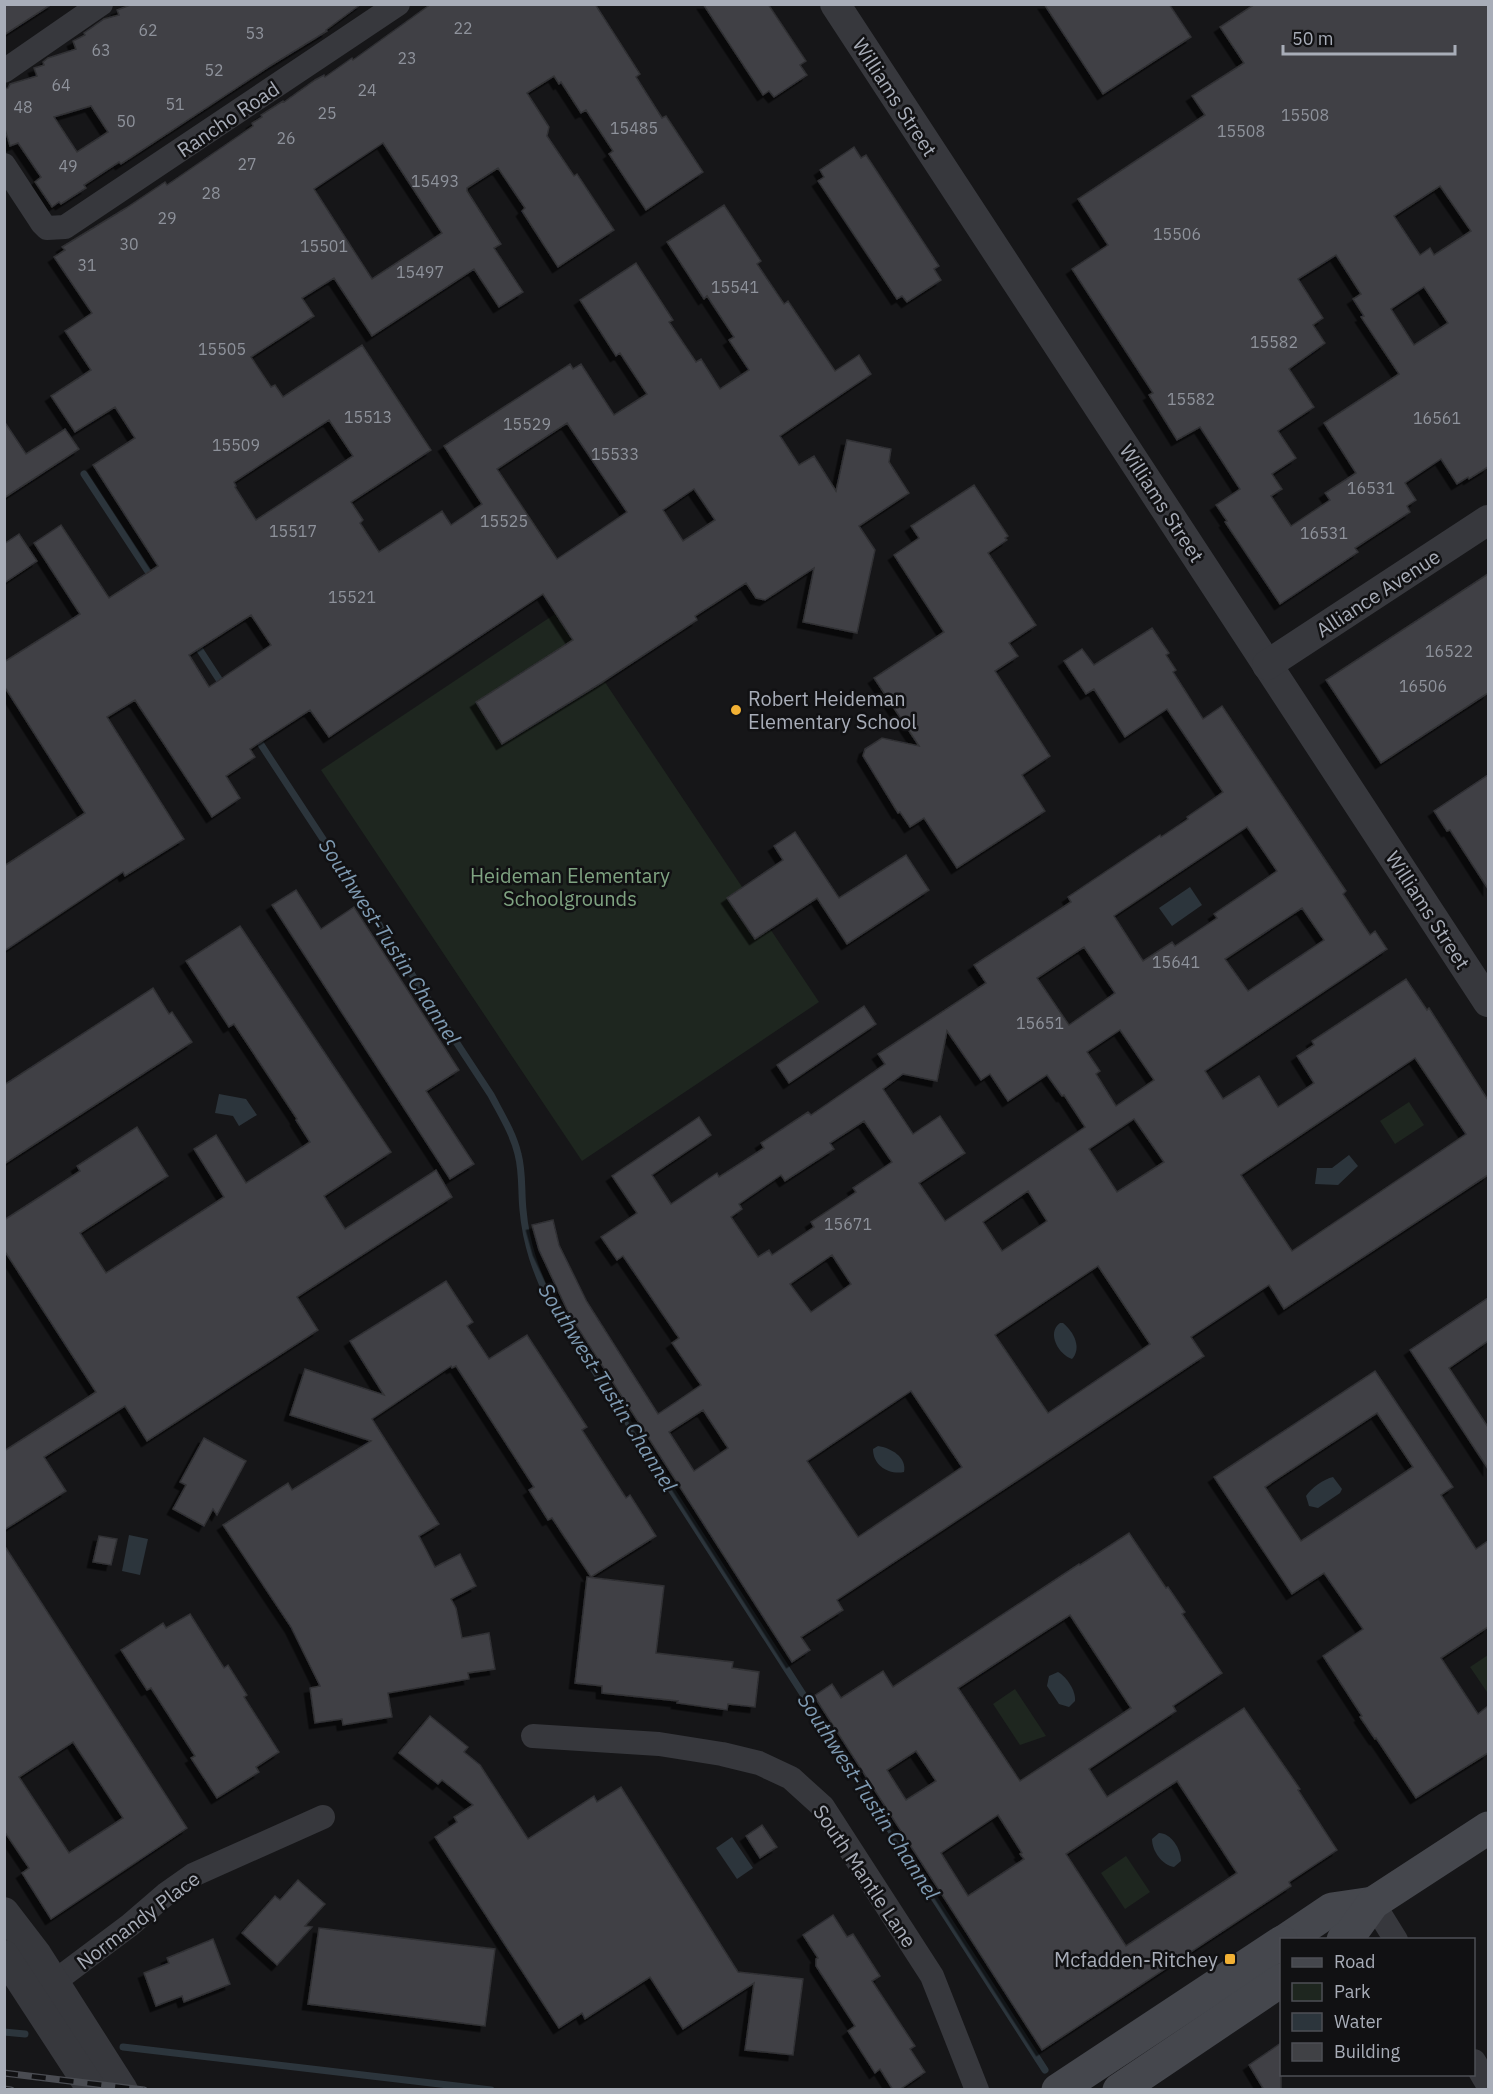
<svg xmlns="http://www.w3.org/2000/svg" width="1493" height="2094" font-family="'IBM Plex Sans',sans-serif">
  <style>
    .green { fill: #1e261f }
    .water { fill: #2c353c }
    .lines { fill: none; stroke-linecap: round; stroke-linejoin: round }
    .stream { stroke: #2c353c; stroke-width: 7 }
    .building { fill: #404145; stroke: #303034; stroke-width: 1.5; fill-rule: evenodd; filter: url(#shadow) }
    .minor { stroke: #37383d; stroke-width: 24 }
    .tertiary { stroke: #37383d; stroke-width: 30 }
    .secondary { stroke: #45474d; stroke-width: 33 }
    .rail-casing { stroke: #4a4c52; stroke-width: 7 }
    .rail { stroke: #111113; stroke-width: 4.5; stroke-dasharray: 14; stroke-linecap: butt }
    .poi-dot { fill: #f2b134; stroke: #111113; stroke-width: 2 }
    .labels { text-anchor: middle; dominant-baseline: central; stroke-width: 5; stroke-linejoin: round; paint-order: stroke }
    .number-label { font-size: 16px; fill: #8e929b }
    .street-label { font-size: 20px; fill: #a8adb8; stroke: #111113 }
    .poi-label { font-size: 20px; fill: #a8adb8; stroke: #111113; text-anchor: start }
    .park-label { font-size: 20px; fill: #7fa381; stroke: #111113 }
    .water-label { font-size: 21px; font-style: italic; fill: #7f9bb3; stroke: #111113 }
  </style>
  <defs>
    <filter id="shadow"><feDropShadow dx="-5.5" dy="5.5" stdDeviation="0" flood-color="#0009"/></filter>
  </defs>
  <rect width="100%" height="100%" fill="#161618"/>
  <g class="green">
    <polygon points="558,612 819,1002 582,1161 321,770"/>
    <polygon points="1409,1102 1424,1125 1395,1144 1380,1121"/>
    <polygon points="1488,1655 1488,1691 1487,1692 1470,1667"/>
    <polygon points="1015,1689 1046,1736 1020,1745 993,1704"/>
    <polygon points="1126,1856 1150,1892 1125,1909 1101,1873"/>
  </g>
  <g class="water">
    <polygon points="1190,887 1202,905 1172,926 1159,908"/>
    <polygon points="219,1094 246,1099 257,1115 239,1126 233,1116 215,1113"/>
    <polygon points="1349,1155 1358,1166 1338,1185 1315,1184 1317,1168 1332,1168"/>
    <path d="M1060,1323H1063C1074,1332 1082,1348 1072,1359C1059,1355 1046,1333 1060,1323Z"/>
    <path d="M878,1446C891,1448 907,1457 904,1472C889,1475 873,1466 873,1449Z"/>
    <path d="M1333,1477L1342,1489L1340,1493L1318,1508L1309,1506L1306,1496C1311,1488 1324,1479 1333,1477Z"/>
    <polygon points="129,1535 148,1539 140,1575 122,1571"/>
    <path d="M1058,1672C1067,1677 1076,1691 1075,1701L1069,1707L1059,1704L1047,1686L1049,1676Z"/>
    <path d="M1159,1833C1171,1833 1181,1849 1181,1861L1174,1867C1162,1865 1152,1851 1152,1839Z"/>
    <polygon points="732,1837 753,1868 737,1879 716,1848"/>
  </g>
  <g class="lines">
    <g class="stream">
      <polyline points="84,474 153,579"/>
      <polyline points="194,641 224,687"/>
      <path d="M256,737L491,1095C501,1114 513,1133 518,1154C523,1173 521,1191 523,1210C526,1244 536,1272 551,1303L1045,2070"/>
      <polyline points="4,2032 25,2034"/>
      <polyline points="123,2047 491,2090"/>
    </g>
  </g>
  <g class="building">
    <polygon points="4,4 52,4 4,35"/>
    <path d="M133,4H361L326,30L327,31L270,66L121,164L119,162L84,185L86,188L61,204L59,202L52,207L35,182L41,177L18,143L10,146L4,126V89L8,88L10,84L37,76L34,68L44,65L43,62L48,58L76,49L73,41L85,35L84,33L104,19L119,15L117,10ZM91,106L108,132L77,152L54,117Z"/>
    <path d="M431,4H595L640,74L636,77L662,118L666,116L703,172L646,210L609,154L613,151L586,110L581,113L561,82L559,84L554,76L527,93L549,127L547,136L574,176L577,174L614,230L558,267L522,211L525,208L498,168L467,188V191L501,244L494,248L523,292L499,307L474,269L372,336L334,278L302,298L314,316L251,357L271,387L275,385L283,397L362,345L390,388L431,450L351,502L363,520L360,523L379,552L442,511L451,525L482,504L444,446L570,364L573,369L581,364L614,415L647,394L620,353L616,356L580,300L636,263L673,320L669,322L696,362L701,359L720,389L749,370L729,340L734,337L707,296L704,299L667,242L724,205L761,261L757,264L784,304L788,301L835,371L859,355L871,374L780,436L799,465L814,456L836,491L847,440L891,449L889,462L909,493L859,526L875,550L857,633L803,622L814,568L765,600L756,598L746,583L695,616L697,620L601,683L502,744L476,702L573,640L543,594L329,737L310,710L250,749L255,757L226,776L240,798L212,817L135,700L107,717L184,839L125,876L123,872L4,951V866L85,813L4,686V662L80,614L34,543L61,525L109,598L158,566L93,465L135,438L115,407L75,432L51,396L91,370L65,331L92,313L54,257L65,250L62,247L126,208L165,182L167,185L253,126L252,123L262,117L261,115L283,101L284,102L315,80L324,75L325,77L352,58L353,60ZM383,143L442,233L372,279L314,189ZM329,420L353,456L256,520L235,487L236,486L234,482ZM567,423L627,512L557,559L497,469ZM694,489L715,520L683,541L663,510ZM251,615L271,645L209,687L189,655Z"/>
    <polygon points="703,4 768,4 806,61 800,65 807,75 774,97 769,91 763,95"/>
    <polygon points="1044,4 1169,4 1191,37 1103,94"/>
    <path d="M1255,4H1488V467L1469,479L1468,477L1457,484L1441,459L1405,483L1416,500L1407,506L1410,512L1355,548L1358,552L1280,604L1225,522L1227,521L1216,505L1240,489L1200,427L1177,440L1149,395L1153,393L1072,269L1108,245L1078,199L1205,115L1192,96L1244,63L1220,27ZM1440,186L1471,231L1434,255L1430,248L1420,255L1394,216ZM1336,255L1361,294L1353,299L1364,316L1361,317L1399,374L1324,423L1356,473L1325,493L1330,500L1291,526L1271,496L1282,489L1272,474L1296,458L1278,431L1314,407L1289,369L1325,343L1313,325L1323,318L1298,279ZM1424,287L1448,323L1414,345L1391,309Z"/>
    <polygon points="854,147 861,158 866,155 939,266 934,269 941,280 907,302 902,296 897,299 818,181 824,177 820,170"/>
    <polygon points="4,421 26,454 65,429 79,449 4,498"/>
    <polygon points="974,485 1008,536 1005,538 1007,540 988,553 1036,625 1009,643 1018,656 995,671 1050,756 1022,775 1045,811 957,868 924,818 910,827 900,812 898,813 863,756 865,749 882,738 919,746 874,678 944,632 894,555 919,538 911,526"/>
    <polygon points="19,534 37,561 4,583 4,544"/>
    <polygon points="1488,574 1488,693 1381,763 1326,680"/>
    <path d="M1152,628L1169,653L1166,655L1176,670L1173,672L1203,719L1222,706L1346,891L1343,894L1370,935L1375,931L1387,949L1205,1071L1223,1099L1259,1076L1278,1107L1314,1083L1297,1056L1314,1045L1312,1041L1406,979L1427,1010L1429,1008L1488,1100V1175L1284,1309L1269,1285L1191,1337L1204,1356L837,1600L843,1610L801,1637L810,1650L792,1662L569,1314L539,1250L532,1225L553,1220L559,1245L587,1302L658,1414L701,1385L672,1343L679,1338L623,1256L617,1260L601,1237L637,1213L612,1176L699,1117L711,1135L652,1175L671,1204L717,1173L719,1177L764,1148L761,1143L808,1112L811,1115L885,1064L878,1054L986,983L974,965L1071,902L1068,897L1160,835L1161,837L1188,819L1187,817L1223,792L1167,709L1125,737L1094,689L1086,694L1064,661L1082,649L1094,665ZM1247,827L1277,871L1214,914L1217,918L1175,946L1172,942L1143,961L1114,916ZM1302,908L1324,940L1248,991L1225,959ZM1084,947L1115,993L1069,1025L1037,978ZM1120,1030L1154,1080L1116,1106L1096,1074L1100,1071L1087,1052ZM947,1031L981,1080L990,1074L1008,1101L1047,1075L1062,1096L1064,1095L1085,1127L945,1221L919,1183L965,1153L940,1116L913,1134L883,1089L903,1074L937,1081ZM1415,1058L1466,1134L1292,1251L1241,1175ZM1134,1119L1164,1162L1117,1192L1089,1149ZM864,1121L892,1162L853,1188L856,1192L811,1222L814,1227L772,1255L769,1250L758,1257L731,1217L742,1209L739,1204L781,1175L785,1181L834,1149L830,1143ZM1028,1191L1047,1221L1002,1251L983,1222ZM832,1255L851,1284L811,1312L790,1284ZM1098,1266L1150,1344L1048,1413L995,1335ZM911,1391L962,1467L858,1537L807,1461ZM703,1410L728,1448L694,1471L669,1432Z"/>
    <polygon points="1488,775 1488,889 1450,830 1447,831 1434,811"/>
    <polygon points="795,832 839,898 906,855 929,890 847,944 817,898 755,939 727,898 783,860 774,846"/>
    <polygon points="296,890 321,929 354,907 459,1070 426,1091 474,1164 450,1179 272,905"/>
    <polygon points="240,926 391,1152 324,1196 345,1229 436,1170 452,1197 297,1297 318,1330 147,1441 125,1406 44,1457 66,1491 4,1530 4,1451 96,1392 4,1250 4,1220 80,1171 77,1166 137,1127 168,1176 80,1233 106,1273 224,1197 194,1149 216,1135 246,1183 310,1142 296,1120 297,1119 234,1024 229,1027 186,961"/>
    <polygon points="153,988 169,1014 172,1012 192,1042 4,1164 4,1085"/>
    <polygon points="864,1006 876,1024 789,1083 777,1065"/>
    <polygon points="446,1281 473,1322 467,1326 489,1359 527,1335 587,1427 582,1430 626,1498 630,1495 656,1536 591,1577 552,1518 548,1520 529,1490 534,1487 456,1366 452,1368 451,1366 372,1419 439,1524 419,1536 435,1567 460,1554 476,1586 451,1599 456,1608 462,1638 489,1633 495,1669 468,1673 469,1679 388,1693 392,1717 343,1725 342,1719 315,1723 310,1688 320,1686 291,1627 223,1525 288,1483 292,1490 371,1441 290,1415 305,1369 384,1395 350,1341"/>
    <polygon points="1488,1298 1488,1341 1449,1368 1488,1427 1488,1469 1410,1350"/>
    <path d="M1375,1371L1453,1487L1441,1495L1476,1549L1488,1541V1627L1441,1658L1478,1714L1488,1706V1753L1416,1798L1376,1738L1375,1739L1360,1717L1362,1716L1323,1656L1363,1629L1324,1573L1292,1594L1214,1477ZM1377,1413L1413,1467L1301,1541L1265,1487Z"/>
    <polygon points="204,1438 246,1461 217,1515 213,1509 204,1526 173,1509 186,1485 180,1482"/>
    <path d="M1129,1533L1166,1588L1168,1587L1185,1612L1182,1614L1222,1673L1173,1706L1176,1711L1089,1769L1107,1797L1244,1708L1300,1789L1298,1790L1337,1850L1289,1882L1291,1886L1042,2050L814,1696L832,1684L841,1698L883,1671L893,1687L1079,1564L1080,1565ZM1070,1615L1131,1708L1020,1781L958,1688ZM916,1751L936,1781L906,1800L887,1770ZM1177,1781L1237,1873L1126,1946L1066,1854ZM998,1815L1022,1853L1020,1854L1024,1859L968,1896L941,1853Z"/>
    <polygon points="99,1536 117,1539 111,1565 93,1562"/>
    <path d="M4,1545L187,1828L51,1919L22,1873L29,1868L4,1831ZM73,1742L123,1818L69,1853L19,1777Z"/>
    <polygon points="587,1577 664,1586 656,1653 733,1662 732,1668 759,1672 755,1707 728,1704 727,1710 677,1703 678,1701 602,1693 602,1686 575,1683"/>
    <polygon points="190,1614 224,1668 228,1665 247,1695 244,1697 279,1752 256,1767 259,1772 217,1798 191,1758 195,1756 151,1688 147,1690 121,1650 163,1623 166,1628"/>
    <polygon points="430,1716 468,1747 464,1752 480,1765 528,1839 594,1796 597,1802 621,1787 738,1972 803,1979 793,2055 745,2050 754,1983 683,2029 650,1977 585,2019 582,2013 559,2028 435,1837 457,1822 454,1817 473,1805 442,1780 438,1784 399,1753"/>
    <polygon points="762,1825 777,1847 760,1858 746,1836"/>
    <polygon points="298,1880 325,1904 305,1926 312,1927 277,1965 242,1933 275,1896 280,1900"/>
    <polygon points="833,1915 847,1937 853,1934 880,1976 872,1981 915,2046 910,2049 925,2072 899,2090 893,2090 880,2069 875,2073 848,2031 855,2026 816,1966 816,1959 818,1958 803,1935"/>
    <polygon points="319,1928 495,1949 485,2026 308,2004"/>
    <polygon points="213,1939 230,1984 184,2002 182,1996 156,2006 144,1973 169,1963 167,1958"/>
    <polygon points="1281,2043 1281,2090 1264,2090 1249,2065"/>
  </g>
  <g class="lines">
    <g class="minor">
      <polyline points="4,71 101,4"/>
      <polyline points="4,165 42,223 47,228 65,227 398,4"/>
      <polyline points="533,1736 659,1744 722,1754 759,1763 791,1778 823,1807 932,1976 977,2090"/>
      <polyline points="1373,1903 1396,1940"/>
      <polyline points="54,1982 130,1925 166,1894 193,1875 323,1817"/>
      <polyline points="1474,2061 1488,2085"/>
    </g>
    <g class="tertiary">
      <polyline points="835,4 1488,1002"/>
      <polyline points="1267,665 1488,520"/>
      <polyline points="4,1912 37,1955 123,2090"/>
      <polyline points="4,1955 92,2090"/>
    </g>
    <g class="secondary">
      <polyline points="1286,1940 1332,1909 1373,1903"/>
      <polyline points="1343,1940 1350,1935 1373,1903 1488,1828"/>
      <polyline points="1058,2090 1282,1942"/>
      <polyline points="1119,2090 1282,1980"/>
    </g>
    <g class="rail-casing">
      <g id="rail">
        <polyline points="4,2073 144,2090"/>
        <polyline points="4,2089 11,2090"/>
      </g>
    </g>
    <use href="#rail" class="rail"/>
  </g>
  <g class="poi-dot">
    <circle cx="736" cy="710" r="6"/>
    <rect x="1224" y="1953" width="12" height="12" rx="3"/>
  </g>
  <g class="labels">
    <g class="number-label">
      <text x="463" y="28">22</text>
      <text x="148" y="30">62</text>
      <text x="255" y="33">53</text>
      <text x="101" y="50">63</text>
      <text x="407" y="58">23</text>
      <text x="214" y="70">52</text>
      <text x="61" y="85">64</text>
      <text x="367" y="90">24</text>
      <text x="175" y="104">51</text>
      <text x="23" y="107">48</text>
      <text x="327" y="113">25</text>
      <text x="1305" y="115">15508</text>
      <text x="126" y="121">50</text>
      <text x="634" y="128">15485</text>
      <text x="1241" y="131">15508</text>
      <text x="286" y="138">26</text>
      <text x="247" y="164">27</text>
      <text x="68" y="166">49</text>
      <text x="435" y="181">15493</text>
      <text x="211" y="193">28</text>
      <text x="167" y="218">29</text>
      <text x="1177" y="234">15506</text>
      <text x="129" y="244">30</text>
      <text x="324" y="246">15501</text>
      <text x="87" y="265">31</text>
      <text x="420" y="272">15497</text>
      <text x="735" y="287">15541</text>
      <text x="1274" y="342">15582</text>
      <text x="222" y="349">15505</text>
      <text x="1191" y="399">15582</text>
      <text x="368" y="417">15513</text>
      <text x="1437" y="418">16561</text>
      <text x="527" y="424">15529</text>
      <text x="236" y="445">15509</text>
      <text x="615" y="454">15533</text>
      <text x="1371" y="488">16531</text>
      <text x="504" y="521">15525</text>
      <text x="293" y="531">15517</text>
      <text x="1324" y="533">16531</text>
      <text x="352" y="597">15521</text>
      <text x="1449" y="651">16522</text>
      <text x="1423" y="686">16506</text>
      <text x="1176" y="962">15641</text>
      <text x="1040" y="1023">15651</text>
      <text x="848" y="1224">15671</text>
    </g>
    <g class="street-label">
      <text transform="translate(895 97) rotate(57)">Williams Street</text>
      <text transform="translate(228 119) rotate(-34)">Rancho Road</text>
      <text transform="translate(1162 503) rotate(57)">Williams Street</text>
      <text transform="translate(1378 593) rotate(-33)">Alliance Avenue</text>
      <text transform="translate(1428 910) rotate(57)">Williams Street</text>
      <text transform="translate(865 1876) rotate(56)">South Mantle Lane</text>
      <text transform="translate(138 1920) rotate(-37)">Normandy Place</text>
    </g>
    <g class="poi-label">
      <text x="748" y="698">Robert Heideman<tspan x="748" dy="23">Elementary School</tspan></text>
      <text x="1218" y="1959" text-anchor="end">Mcfadden-Ritchey</text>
    </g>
    <g class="park-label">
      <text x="570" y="875">Heideman Elementary<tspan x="570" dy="23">Schoolgrounds</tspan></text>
    </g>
    <g class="water-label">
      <text transform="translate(390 941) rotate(57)">Southwest-Tustin Channel</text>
      <text transform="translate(608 1387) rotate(58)">Southwest-Tustin Channel</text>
      <text transform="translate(869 1796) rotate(57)">Southwest-Tustin Channel</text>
    </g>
  </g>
  <rect width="1493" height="2094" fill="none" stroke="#a8adb8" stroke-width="12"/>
  <rect x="1280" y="1938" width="195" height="138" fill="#111113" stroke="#4d4f55" stroke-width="1.5"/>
  <rect x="1292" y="1958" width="30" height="9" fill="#45474d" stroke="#4d4f55" stroke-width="1.5"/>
  <text x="1334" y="1968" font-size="18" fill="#a8adb8">Road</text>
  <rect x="1292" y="1983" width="30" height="18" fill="#1e261f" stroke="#4d4f55" stroke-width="1.5"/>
  <text x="1334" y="1998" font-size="18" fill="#a8adb8">Park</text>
  <rect x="1292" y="2013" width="30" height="18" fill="#2c353c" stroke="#4d4f55" stroke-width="1.5"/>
  <text x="1334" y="2028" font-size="18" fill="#a8adb8">Water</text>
  <rect x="1292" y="2043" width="30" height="18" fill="#404145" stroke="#4d4f55" stroke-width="1.5"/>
  <text x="1334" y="2058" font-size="18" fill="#a8adb8">Building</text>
  <path d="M1283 45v9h172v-9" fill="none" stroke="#a8adb8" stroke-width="3"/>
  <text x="1292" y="45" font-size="18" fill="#a8adb8" stroke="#111113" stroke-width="4.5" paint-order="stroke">50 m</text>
</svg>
